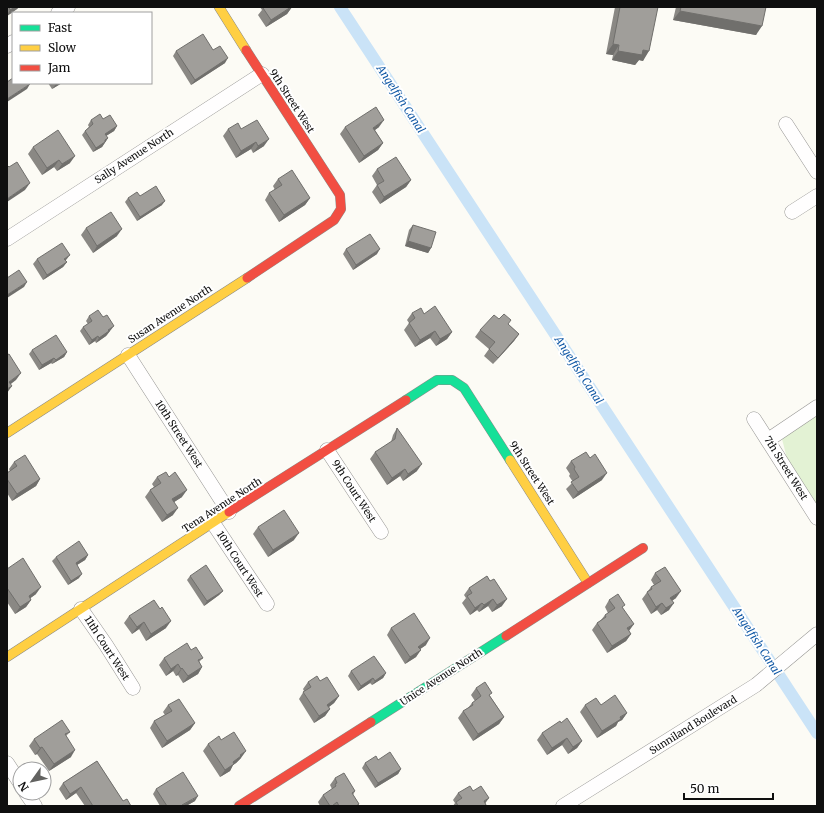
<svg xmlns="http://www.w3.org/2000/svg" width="824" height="813" font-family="Merriweather,serif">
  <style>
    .green { fill: #e3f2d4 }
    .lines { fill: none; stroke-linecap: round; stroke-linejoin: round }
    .canal { stroke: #cae3f7; stroke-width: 12 }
    .street-casing { stroke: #969593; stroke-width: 15 }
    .fast-casing { stroke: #8c8c89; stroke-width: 10 }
    .slow-casing { stroke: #8c8c89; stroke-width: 10 }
    .jam-casing { stroke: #8c8c89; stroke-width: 10 }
    .street { stroke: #fffefe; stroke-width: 14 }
    .fast { stroke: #16e098; stroke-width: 9 }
    .slow { stroke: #ffcf43; stroke-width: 9 }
    .jam { stroke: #f24e42; stroke-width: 9 }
    .wall { fill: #8a8884 }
    .shaded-wall { fill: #706f6c }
    .building { fill: #a09e9a; stroke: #706f6c }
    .labels { text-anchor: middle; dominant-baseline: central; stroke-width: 4; stroke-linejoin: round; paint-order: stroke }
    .street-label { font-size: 10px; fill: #0f0f0f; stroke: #fff }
    .water-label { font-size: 11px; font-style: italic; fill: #135aa6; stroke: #fff }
  </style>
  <rect width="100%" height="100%" fill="#fcfbf5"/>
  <polygon class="green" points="817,414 817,516 792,478 782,439"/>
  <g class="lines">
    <polyline class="canal" points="340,7 817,733"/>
    <g class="street-casing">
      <g id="street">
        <polyline points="58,13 68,7"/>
        <polyline points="7,46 13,42"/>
        <polyline points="786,124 817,172"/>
        <polyline points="792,212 817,196"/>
        <polyline points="7,239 262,74"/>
        <polyline points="128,355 229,512"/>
        <polyline points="754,419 817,518"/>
        <polyline points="768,440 817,407"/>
        <polyline points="327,450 381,532"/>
        <polyline points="213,523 267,604"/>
        <polyline points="81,609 106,645 133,688"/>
        <polyline points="7,763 20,783"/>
        <polyline points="26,793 35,806"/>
        <polyline points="563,806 756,685 817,634"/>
      </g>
    </g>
    <g class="fast-casing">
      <g id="fast">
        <polyline points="406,400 437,380 452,380 464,388 510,460"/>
        <polyline points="371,722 506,636"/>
      </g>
    </g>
    <g class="slow-casing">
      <g id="slow">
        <polyline points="219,7 246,50"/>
        <polyline points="7,433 247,278"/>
        <polyline points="510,460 588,583"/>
        <polyline points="7,657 229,512"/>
      </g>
    </g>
    <g class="jam-casing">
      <g id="jam">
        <polyline points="246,50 340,195 341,209 334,220 247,278"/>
        <polyline points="229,512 406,400"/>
        <polyline points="506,636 643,548"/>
        <polyline points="239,806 371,722"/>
      </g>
    </g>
    <use href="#street" class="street"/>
    <use href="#fast" class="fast"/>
    <use href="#slow" class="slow"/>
    <use href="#jam" class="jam"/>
  </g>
  <g class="wall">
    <polygon points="7,7 19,7 17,9 7,16"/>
    <polygon points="260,7 292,7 287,14 266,27 258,15 262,10"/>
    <polygon points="615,7 658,7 643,61 639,60 635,65 612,60 613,55 606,54"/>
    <polygon points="676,7 766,7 756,35 673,20"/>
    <polygon points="213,50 225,63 191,85 173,56 176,51"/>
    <polygon points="48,83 62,83 52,89"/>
    <polygon points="103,119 117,126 114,131 106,136 108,138 102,147 93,152 82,135 85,131 89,127 88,125 91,120"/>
    <polygon points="345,127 379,127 375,130 383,143 378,150 359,163 340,134"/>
    <polygon points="228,129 241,129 264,146 253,153 251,149 236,158 223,136"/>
    <polygon points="33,147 70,163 57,171 54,167 42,175 28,154"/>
    <polygon points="377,169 411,180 406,187 380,204 372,192 377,185 372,176"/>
    <polygon points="278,179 310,198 305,205 279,222 265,200 269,193 275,190 273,186"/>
    <polygon points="128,198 162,205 137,221 125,202"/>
    <polygon points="413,225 431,248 428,253 405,246 409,230"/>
    <polygon points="86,228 117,236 93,253 81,235"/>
    <polygon points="346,249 377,254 353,270 343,254"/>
    <polygon points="37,259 66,260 65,261 67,262 63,267 43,280 33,264"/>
    <polygon points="412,313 424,314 452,332 447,339 436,346 430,338 415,347 404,330 409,323 407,320"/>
    <polygon points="89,316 110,331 106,336 96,343 95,341 89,345 80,331 83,327 88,324 86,321"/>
    <polygon points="499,319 508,324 519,334 514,341 493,364 484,356 489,349 475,337 480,330"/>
    <polygon points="32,350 67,352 64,357 52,364 51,363 39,370 29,354"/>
    <polygon points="397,428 417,471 403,481 400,476 387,485 370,459 375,452 391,442 393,435"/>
    <polygon points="571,461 602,480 573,499 566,489 573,482 569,476 570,474 566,468"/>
    <polygon points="14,462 40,479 36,486 12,501 7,493 7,473 10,471 9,469"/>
    <polygon points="157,477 182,497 174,502 173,515 162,522 145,497 150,490 154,487 152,484"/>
    <polygon points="258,527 294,540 268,557 253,534"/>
    <polygon points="88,555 85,560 77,565 79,578 68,585 52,561 56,557"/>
    <polygon points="7,569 36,594 30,598 31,600 26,607 15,614 7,602"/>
    <polygon points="655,573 676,598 672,601 669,610 661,615 657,610 651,614 642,599 651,587 654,585 651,580"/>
    <polygon points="190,576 223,591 219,595 204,606 187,580"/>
    <polygon points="487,576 502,606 492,612 488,606 479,612 477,610 470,615 462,603 466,598 464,595 469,588"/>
    <polygon points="609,600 623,608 629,631 631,634 626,641 607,653 592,630 597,623 601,620 605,615 608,613 605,607"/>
    <polygon points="129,616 166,628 146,641 139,629 132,634 124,623"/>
    <polygon points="391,628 426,645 420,649 416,657 405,664 387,635"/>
    <polygon points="191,650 203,658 199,662 202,667 198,674 183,683 178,675 176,676 173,671 166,676 159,665 164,658"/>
    <polygon points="351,671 386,673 383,678 372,685 370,683 358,691 348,676"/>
    <polygon points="320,681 339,696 334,703 329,707 330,709 325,716 314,723 299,699 304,691 303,689 308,682"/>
    <polygon points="476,688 490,696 504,717 499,724 473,741 458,718 463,711 468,708 472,703 475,701 471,695"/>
    <polygon points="168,705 195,723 190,730 162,748 150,728 154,721 165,715 163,712"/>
    <polygon points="585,705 601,705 627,713 622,720 618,722 616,726 597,738 580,712"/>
    <polygon points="561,723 582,741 577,748 568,754 562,745 547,755 537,740 542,733"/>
    <polygon points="70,732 66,736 71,757 49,771 37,754 35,755 29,746 34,739"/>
    <polygon points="221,740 241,758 236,763 233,765 230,771 220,777 203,751 208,744"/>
    <polygon points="378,760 401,769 398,774 375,788 362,768 365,763"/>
    <polygon points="97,761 123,801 131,806 85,806 76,793 66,800 59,789 63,783"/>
    <polygon points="335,778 355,791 353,795 359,804 357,806 320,806 318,802 323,795 331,790 332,789 330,785"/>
    <polygon points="156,789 195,801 186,806 160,806 153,794"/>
    <polygon points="473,791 485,804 485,806 453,806 455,803 453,800 458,793"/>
  </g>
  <g class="shaded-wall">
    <polygon points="15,7 19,7 17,9 7,16 7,15 10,10"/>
    <polygon points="292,7 287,14 266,27 271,20"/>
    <polygon points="680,11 762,26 756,35 673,20"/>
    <polygon points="613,44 619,45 613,55 606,54"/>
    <polygon points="643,50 649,51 643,61 639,60 635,65 612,60 618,51"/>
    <polygon points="228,58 225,63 191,85 195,80"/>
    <polygon points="57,83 62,83 52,89"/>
    <polygon points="30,84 27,89 7,102 7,99"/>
    <polygon points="384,120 379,127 368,135 373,128"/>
    <polygon points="117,126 114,131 101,139 105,134"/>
    <polygon points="108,138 102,147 93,152 96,148"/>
    <polygon points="269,139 264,146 253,153 258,146"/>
    <polygon points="256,142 251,149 236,158 241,151"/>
    <polygon points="383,143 378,150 359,163 364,156"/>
    <polygon points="75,156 70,163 57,171 62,164"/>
    <polygon points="59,160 54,167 42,175 47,168"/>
    <polygon points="411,180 406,187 380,204 384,197"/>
    <polygon points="30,183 25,190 7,202 7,199"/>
    <polygon points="310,198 305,205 279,222 284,215"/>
    <polygon points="165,201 162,205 137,221 140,217"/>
    <polygon points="122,229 117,236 93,253 97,246"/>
    <polygon points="408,241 431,248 428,253 405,246"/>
    <polygon points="380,249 377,254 353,270 356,265"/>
    <polygon points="70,255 66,260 61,263 64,259"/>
    <polygon points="67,262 63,267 43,280 47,275"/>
    <polygon points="27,282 24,287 7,298 7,295"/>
    <polygon points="114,326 106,336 96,343 99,338 108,330"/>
    <polygon points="435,331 430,338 415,347 420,340"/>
    <polygon points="452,332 447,339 436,346 440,339"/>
    <polygon points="519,334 514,341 493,364 498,358"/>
    <polygon points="98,336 95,341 89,345 92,340"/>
    <polygon points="67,352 64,357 52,364 56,360"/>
    <polygon points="54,358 51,363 39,370 42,365"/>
    <polygon points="21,373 16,380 7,387 9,382"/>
    <polygon points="12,386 7,393 7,389"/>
    <polygon points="422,464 417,471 403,481 408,474"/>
    <polygon points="405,469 400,476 387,485 392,478"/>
    <polygon points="607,473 602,480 573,499 578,492"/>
    <polygon points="40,479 36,486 12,501 17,494"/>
    <polygon points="187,490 182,497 168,506 172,499"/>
    <polygon points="178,508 173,515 162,522 167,515"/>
    <polygon points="299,533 294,540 268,557 273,550"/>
    <polygon points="88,555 85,560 72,568 76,563"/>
    <polygon points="82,574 79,578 68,585 71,581"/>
    <polygon points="41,587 36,594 24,603 29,596"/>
    <polygon points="223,591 219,595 204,606 207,601"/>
    <polygon points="681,591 676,598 665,605 670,598"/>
    <polygon points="493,599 488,606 479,612 484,605"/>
    <polygon points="507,599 502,606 492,612 497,605"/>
    <polygon points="31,600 26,607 15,614 20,607"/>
    <polygon points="482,603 477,610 470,615 475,608"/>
    <polygon points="662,603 657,610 651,614 656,607"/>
    <polygon points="674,603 669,610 661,615 666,608"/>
    <polygon points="171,621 166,628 146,641 151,634"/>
    <polygon points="144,622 139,629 132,634 137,627"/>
    <polygon points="634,624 629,631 627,628"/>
    <polygon points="631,634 626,641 607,653 612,646"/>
    <polygon points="430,638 426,645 413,654 418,647"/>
    <polygon points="421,650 416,657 405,664 410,657"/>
    <polygon points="178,664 173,671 166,676 171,669"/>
    <polygon points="202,667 198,674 183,683 188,676"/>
    <polygon points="182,668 178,675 176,676 181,669"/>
    <polygon points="386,673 383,678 372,685 375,681"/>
    <polygon points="373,678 370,683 358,691 361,686"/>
    <polygon points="339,696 334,703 322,712 327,705"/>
    <polygon points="330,709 325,716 314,723 319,716"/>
    <polygon points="627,713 622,720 618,722 616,726 597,738 602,731"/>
    <polygon points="504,717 499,724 473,741 478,734"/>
    <polygon points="195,723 190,730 162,748 167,741"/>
    <polygon points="567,738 562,745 547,755 552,748"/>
    <polygon points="582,741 577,748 568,754 573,747"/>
    <polygon points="42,747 37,754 35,755 40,748"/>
    <polygon points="75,750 71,757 49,771 54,764"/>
    <polygon points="246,751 241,758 236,763 233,765 230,771 220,777 225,770 240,755"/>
    <polygon points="401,769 398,774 375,788 378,783"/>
    <polygon points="81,787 76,793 66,800 70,794"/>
    <polygon points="198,796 195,801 186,806 182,806"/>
    <polygon points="489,798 484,805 484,801"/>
  </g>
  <g class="building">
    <polygon points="9,7 15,7 10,10"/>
    <polygon points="264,7 291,7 271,20 263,8"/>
    <polygon points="620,7 658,7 649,51 643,50 642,55 618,51 619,45 613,44"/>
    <polygon points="681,7 766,7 762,26 680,11"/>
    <polygon points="203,34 213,50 220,46 228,58 195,80 176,51"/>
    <polygon points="13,78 13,83 29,83 30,84 7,99 7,82"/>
    <polygon points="376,107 384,120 373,128 383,143 364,156 345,127"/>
    <polygon points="100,114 103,119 110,115 117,126 105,134 108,138 105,140 105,142 96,148 85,131 93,124 91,120"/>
    <polygon points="257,120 269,139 258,146 256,142 241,151 228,129 238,123 241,129"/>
    <polygon points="58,130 75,156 62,164 59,160 47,168 33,147"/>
    <polygon points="396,157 411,180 384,197 377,185 384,181 377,169"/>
    <polygon points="17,162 30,183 7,199 7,165 9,167"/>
    <polygon points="292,170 310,198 284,215 269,193 282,185 278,179"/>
    <polygon points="156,186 165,201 140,217 128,198 137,192 140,196"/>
    <polygon points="111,212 122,229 97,246 86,228"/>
    <polygon points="413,225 436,232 431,248 408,241"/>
    <polygon points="370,234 380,249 356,265 346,249"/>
    <polygon points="62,243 70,255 64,259 67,262 47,275 37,259"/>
    <polygon points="19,270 27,282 7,295 7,278"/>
    <polygon points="435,306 452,332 440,339 435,331 420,340 409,323 415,318 412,313 421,308 424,314"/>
    <polygon points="98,310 103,317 107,315 114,326 108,330 109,331 99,338 98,336 92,340 83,327 92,321 89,316"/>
    <polygon points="504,314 511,320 508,324 519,334 498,358 489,349 495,342 480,330 494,315 499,319"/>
    <polygon points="56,335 67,352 56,360 54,358 42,365 32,350"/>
    <polygon points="9,354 21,373 9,382 12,386 7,389 7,355"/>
    <polygon points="397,428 422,464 408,474 405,469 392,478 375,452 395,439"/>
    <polygon points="586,452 590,458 595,454 607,473 578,492 571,482 579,477 574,469 575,467 571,461"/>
    <polygon points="25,455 40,479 17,494 7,479 7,473 17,466 14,462"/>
    <polygon points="166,472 169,477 175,472 187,490 172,499 178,508 167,515 150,490 161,483 157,477"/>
    <polygon points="284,510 299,533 273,550 258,527"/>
    <polygon points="79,541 88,555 76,563 82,574 71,581 56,557"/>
    <polygon points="23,558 41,587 29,596 31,600 20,607 7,588 7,569"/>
    <polygon points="206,565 223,591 207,601 190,576"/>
    <polygon points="665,567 681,591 670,598 674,603 666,608 662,603 656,607 647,592 652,589 651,587 661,581 655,573"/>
    <polygon points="487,576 490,581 494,579 507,599 497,605 493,599 484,605 482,603 475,608 467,596 472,593 469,588"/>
    <polygon points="618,594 625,605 622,607 634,624 627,628 631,634 612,646 597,623 606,617 605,615 615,608 609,600"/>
    <polygon points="154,600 160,609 162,607 171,621 151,634 144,622 137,627 129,616"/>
    <polygon points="414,613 430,638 418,647 421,650 410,657 391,628"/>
    <polygon points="187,643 191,650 196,647 203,658 198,660 202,667 188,676 182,668 181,669 178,664 171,669 164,658"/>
    <polygon points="374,656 386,673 375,681 373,678 361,686 351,671"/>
    <polygon points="317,676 320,681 327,677 339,696 327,705 330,709 319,716 303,692 311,687 308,682"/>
    <polygon points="485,682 492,693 489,695 504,717 478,734 463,711 473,705 472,703 481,696 476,688"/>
    <polygon points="615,695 627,713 620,717 621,719 602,731 585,705 596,698 601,705"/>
    <polygon points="179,699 195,723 167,741 154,721 172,711 168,705"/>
    <polygon points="567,718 582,741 573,747 567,738 552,748 542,733 560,721 561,723"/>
    <polygon points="62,720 70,732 65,734 75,750 54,764 42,747 40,748 34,739"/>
    <polygon points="234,732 246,751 240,755 241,756 233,762 234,764 225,770 208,744 219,736 221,740"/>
    <polygon points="390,752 401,769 378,783 365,763 376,756 378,760"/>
    <polygon points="97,761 123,801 127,799 131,806 93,806 81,787 70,794 63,783"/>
    <polygon points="183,772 198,796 182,805 183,806 167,806 156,789"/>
    <polygon points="344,773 355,791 352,793 359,804 356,806 339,806 337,802 332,806 330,806 323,795 336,786 335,784 337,783 335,778"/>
    <polygon points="470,786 473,791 481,786 489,798 484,801 486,805 484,806 458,806 456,802 462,798 458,793"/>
  </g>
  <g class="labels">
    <g class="street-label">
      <text transform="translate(292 101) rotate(57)">9th Street West</text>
      <text transform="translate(134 156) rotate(-33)">Sally Avenue North</text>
      <text transform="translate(170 314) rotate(-33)">Susan Avenue North</text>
      <text transform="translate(179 434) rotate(57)">10th Street West</text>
      <text transform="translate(786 468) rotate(58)">7th Street West</text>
      <text transform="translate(532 473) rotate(57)">9th Street West</text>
      <text transform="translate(354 491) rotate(57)">9th Court West</text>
      <text transform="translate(222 505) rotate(-33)">Tena Avenue North</text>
      <text transform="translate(240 564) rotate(57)">10th Court West</text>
      <text transform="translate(107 648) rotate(57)">11th Court West</text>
      <text transform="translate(441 677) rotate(-33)">Unice Avenue North</text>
      <text transform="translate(693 725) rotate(-32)">Sunniland Boulevard</text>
    </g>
    <g class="water-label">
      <text transform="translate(401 99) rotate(57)">Angelfish Canal</text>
      <text transform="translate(579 370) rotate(57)">Angelfish Canal</text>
      <text transform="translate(757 641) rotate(57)">Angelfish Canal</text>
    </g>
  </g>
  <rect width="824" height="813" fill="none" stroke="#0f0f0f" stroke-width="16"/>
  <rect x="12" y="12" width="140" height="72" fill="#ffffff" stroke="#9f9f9f"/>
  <rect x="20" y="25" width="20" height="6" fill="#16e098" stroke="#9f9f9f"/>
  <text x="48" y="32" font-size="12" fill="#0f0f0f">Fast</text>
  <rect x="20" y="45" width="20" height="6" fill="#ffcf43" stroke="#9f9f9f"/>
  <text x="48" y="52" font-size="12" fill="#0f0f0f">Slow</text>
  <rect x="20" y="65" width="20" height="6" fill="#f24e42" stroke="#9f9f9f"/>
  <text x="48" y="72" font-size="12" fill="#0f0f0f">Jam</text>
  <g transform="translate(32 781) rotate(237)"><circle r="19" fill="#ffffff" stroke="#9f9f9f"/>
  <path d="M0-3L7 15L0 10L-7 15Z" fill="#626260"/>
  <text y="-6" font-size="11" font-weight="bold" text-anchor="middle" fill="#0f0f0f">N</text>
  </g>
  <path d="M684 793v6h89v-6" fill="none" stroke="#0f0f0f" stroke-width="2"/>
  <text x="690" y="793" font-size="12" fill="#0f0f0f" stroke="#ffffff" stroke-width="3" paint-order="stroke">50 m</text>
</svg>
